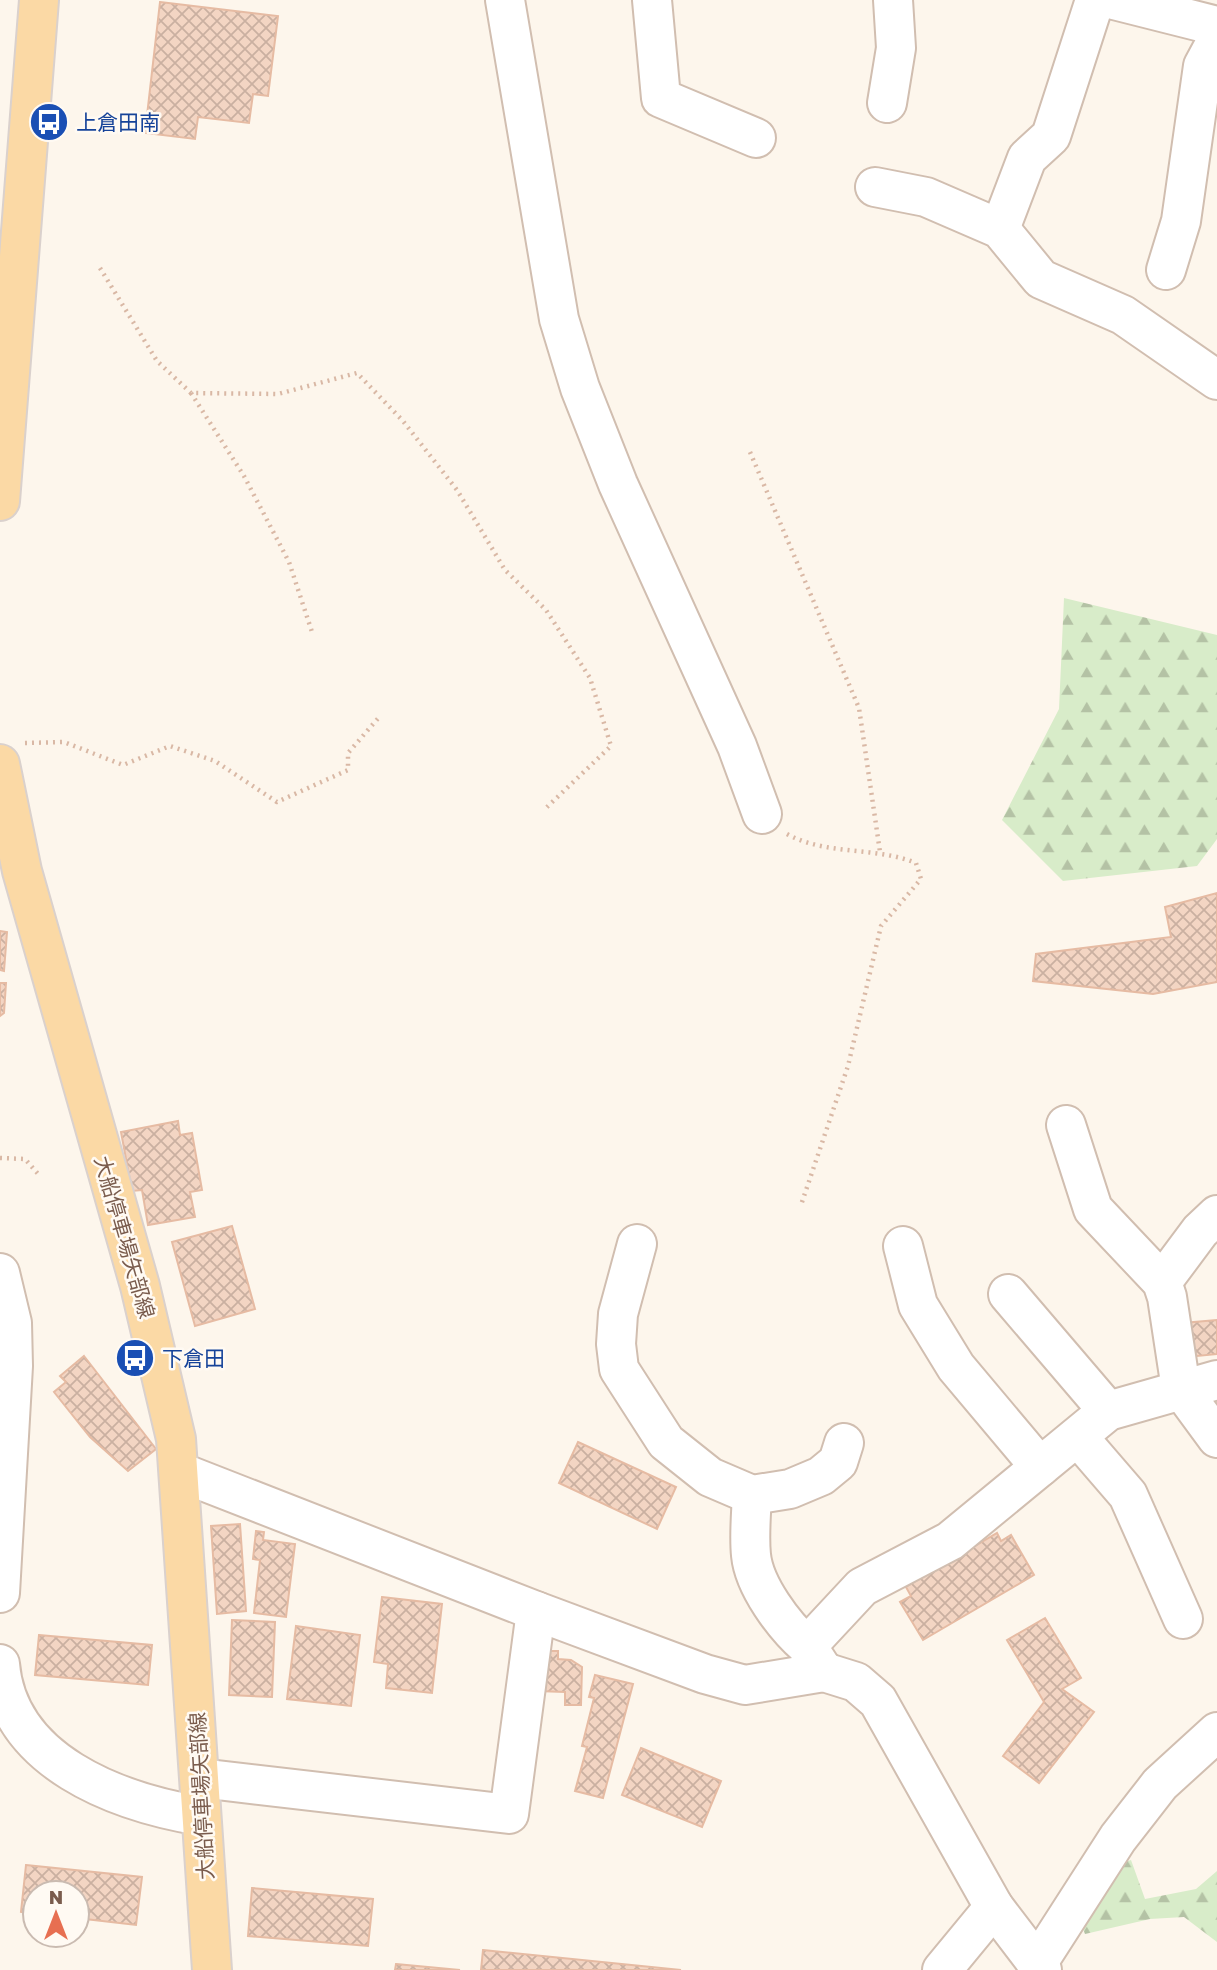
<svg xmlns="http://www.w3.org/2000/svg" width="1217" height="1970" font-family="'Golos Text','Noto Sans JP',sans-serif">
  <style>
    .forest { fill: url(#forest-firs) }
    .building { fill: url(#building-cross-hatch); stroke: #e6bba3; stroke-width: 2 }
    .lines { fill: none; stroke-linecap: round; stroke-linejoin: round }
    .minor-casing { stroke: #d1beb0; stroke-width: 42 }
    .major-casing { stroke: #dad1cd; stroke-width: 42 }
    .path { stroke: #d9b8a5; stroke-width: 4.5; stroke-dasharray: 2 5; stroke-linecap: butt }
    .minor { stroke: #fff; stroke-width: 38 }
    .major { stroke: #fbd9a5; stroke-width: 38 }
    .labels { text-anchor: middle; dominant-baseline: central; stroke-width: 5; stroke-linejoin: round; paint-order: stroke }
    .transit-label { font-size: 21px; fill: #164399; stroke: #fffaf3; text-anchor: start }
    .street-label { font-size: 21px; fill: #7a5c4d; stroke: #fffaf3 }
  </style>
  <defs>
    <pattern id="forest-firs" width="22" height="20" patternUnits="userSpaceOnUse" patternTransform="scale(1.75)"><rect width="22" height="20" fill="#d8ecc9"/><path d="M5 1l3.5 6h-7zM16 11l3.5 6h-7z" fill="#b4c2a5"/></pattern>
    <pattern id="building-cross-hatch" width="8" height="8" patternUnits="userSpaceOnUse" patternTransform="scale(1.75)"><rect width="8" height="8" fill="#f3d5c3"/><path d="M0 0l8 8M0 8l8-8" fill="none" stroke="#cab0a1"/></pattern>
  </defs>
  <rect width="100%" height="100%" fill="#fdf6ec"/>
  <g class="forest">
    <polygon points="1064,598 1217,635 1217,839 1197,866 1063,881 1002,820 1059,709"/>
    <polygon points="1131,1860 1145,1899 1196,1889 1217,1871 1217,1942 1184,1917 1150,1919 1085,1934 1081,1924 1116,1865"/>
  </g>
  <g class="building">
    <polygon points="160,2 278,16 268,96 253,94 249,123 198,117 195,139 145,133"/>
    <polygon points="1217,893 1217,982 1153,994 1033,981 1036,954 1171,937 1165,907"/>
    <polygon points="0,931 7,932 4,971 0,970"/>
    <polygon points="0,983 6,983 4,1013 0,1016"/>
    <polygon points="178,1121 180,1135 192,1133 202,1190 190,1192 195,1217 148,1225 142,1190 132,1191 121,1132"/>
    <polygon points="232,1226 255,1309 195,1326 172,1242"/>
    <polygon points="1217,1320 1217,1354 1187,1357 1183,1323"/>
    <polygon points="84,1356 156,1449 128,1471 90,1437 54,1392 66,1382 60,1376"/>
    <polygon points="578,1442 676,1487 657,1529 559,1483"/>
    <polygon points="240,1524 246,1611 217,1614 211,1526"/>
    <polygon points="256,1531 264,1532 263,1540 295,1544 286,1617 254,1613 260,1560 253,1559"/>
    <polygon points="997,1533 1001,1541 1011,1535 1034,1575 923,1640 900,1602 911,1596 906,1587"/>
    <polygon points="382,1597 442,1604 432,1693 386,1688 388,1664 374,1662"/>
    <polygon points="1045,1618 1081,1678 1062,1689 1094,1712 1039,1783 1003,1756 1044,1702 1007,1640"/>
    <polygon points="232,1620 275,1622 272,1697 229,1695"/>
    <polygon points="296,1626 360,1635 351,1706 287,1699"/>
    <polygon points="39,1635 152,1645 148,1685 35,1675"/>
    <polygon points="543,1651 558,1651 558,1659 571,1660 582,1667 581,1705 565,1705 565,1692 538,1691"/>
    <polygon points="595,1675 633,1684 603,1798 575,1791 587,1747 582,1746 594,1698 589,1697"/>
    <polygon points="641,1748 721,1781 702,1827 622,1795"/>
    <polygon points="26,1865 142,1877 136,1925 77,1918 77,1893 35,1893 35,1914 21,1912"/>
    <polygon points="252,1888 373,1899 368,1946 248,1936"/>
    <polygon points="483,1950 681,1970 481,1970"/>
    <polygon points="396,1964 460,1970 395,1970"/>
  </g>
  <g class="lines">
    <g class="minor-casing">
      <g id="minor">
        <polyline points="505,0 559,319 580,388 618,484 737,746 762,814"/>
        <polyline points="652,0 661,98 756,138"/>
        <polyline points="1114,0 1217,26"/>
        <polyline points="887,103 896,48 893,0"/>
        <polyline points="875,187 926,197 1000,229 1041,279 1123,315 1217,380"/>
        <polyline points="1000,229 1027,158 1051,136 1095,0"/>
        <polyline points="1166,270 1181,221 1203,66 1217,40"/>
        <polyline points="1066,1125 1093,1209 1162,1282 1167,1297 1181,1389 1217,1438"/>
        <polyline points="637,1244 618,1314 616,1344 619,1369 666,1442 710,1477 752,1495 790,1489 821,1476 838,1462 844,1443"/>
        <polyline points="903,1246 918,1305 956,1367 1040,1467"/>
        <polyline points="0,1273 12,1323 13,1366 0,1593"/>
        <polyline points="1162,1282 1200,1231 1217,1215"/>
        <polyline points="1008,1294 1108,1411"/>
        <polyline points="1078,1437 1128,1495 1183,1619"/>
        <polyline points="180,1472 536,1611 705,1674 745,1685 824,1672 856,1682 878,1701 994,1907 1042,1970"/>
        <path d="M752,1495C751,1515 749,1536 751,1555C754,1586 784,1626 807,1646"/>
        <path d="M0,1664C8,1762 117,1802 201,1816"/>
        <polyline points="824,1672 807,1646 862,1587 950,1541 1108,1411 1217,1380"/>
        <polyline points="200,1778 509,1814 536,1611"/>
        <polyline points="1037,1964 1118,1838 1160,1784 1217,1732"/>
        <polyline points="942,1970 994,1907"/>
      </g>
    </g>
    <g class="major-casing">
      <g id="major">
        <polyline points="0,501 39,0"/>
        <polyline points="0,764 22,871 140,1286 176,1439 212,1970"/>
      </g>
    </g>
    <g class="path">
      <polyline points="100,268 157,361 191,393 278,394 357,373 403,421 457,490 505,570 546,610 590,678 611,746 546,808"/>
      <polyline points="191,393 244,476 289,562 312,632"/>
      <polyline points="750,452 859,708 880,852"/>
      <polyline points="25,743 64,742 123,765 170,746 215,761 277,802 348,770 348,753 381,715"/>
      <path d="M787,834C827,856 874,846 916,863L921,879L881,926L848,1066L801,1205"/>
      <polyline points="0,1158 25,1159 39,1175"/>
    </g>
    <use href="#minor" class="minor"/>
    <use href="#major" class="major"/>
  </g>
  <defs>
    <g id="bus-disc" transform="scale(2.0125)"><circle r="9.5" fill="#1a4fb4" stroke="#fffaf3"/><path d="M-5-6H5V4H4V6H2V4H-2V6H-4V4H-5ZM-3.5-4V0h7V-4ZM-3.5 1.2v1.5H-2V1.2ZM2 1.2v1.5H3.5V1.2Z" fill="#fff"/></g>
  </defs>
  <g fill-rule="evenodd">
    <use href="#bus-disc" x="49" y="122"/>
    <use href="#bus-disc" x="135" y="1358"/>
  </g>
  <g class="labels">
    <g class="transit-label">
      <text x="76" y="122">上倉田南</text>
      <text x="162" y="1358">下倉田</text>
    </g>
    <g class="street-label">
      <text transform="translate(125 1237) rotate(74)">大船停車場矢部線</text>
      <text transform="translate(201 1796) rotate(-93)">大船停車場矢部線</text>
    </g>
  </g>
  <g transform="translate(56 1914)"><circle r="33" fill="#fffaf3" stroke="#cabbb1" stroke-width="2"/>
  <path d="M0-5L12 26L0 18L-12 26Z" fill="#e76f51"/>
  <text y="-10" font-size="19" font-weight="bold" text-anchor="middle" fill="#7a5c4d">N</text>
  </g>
</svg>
